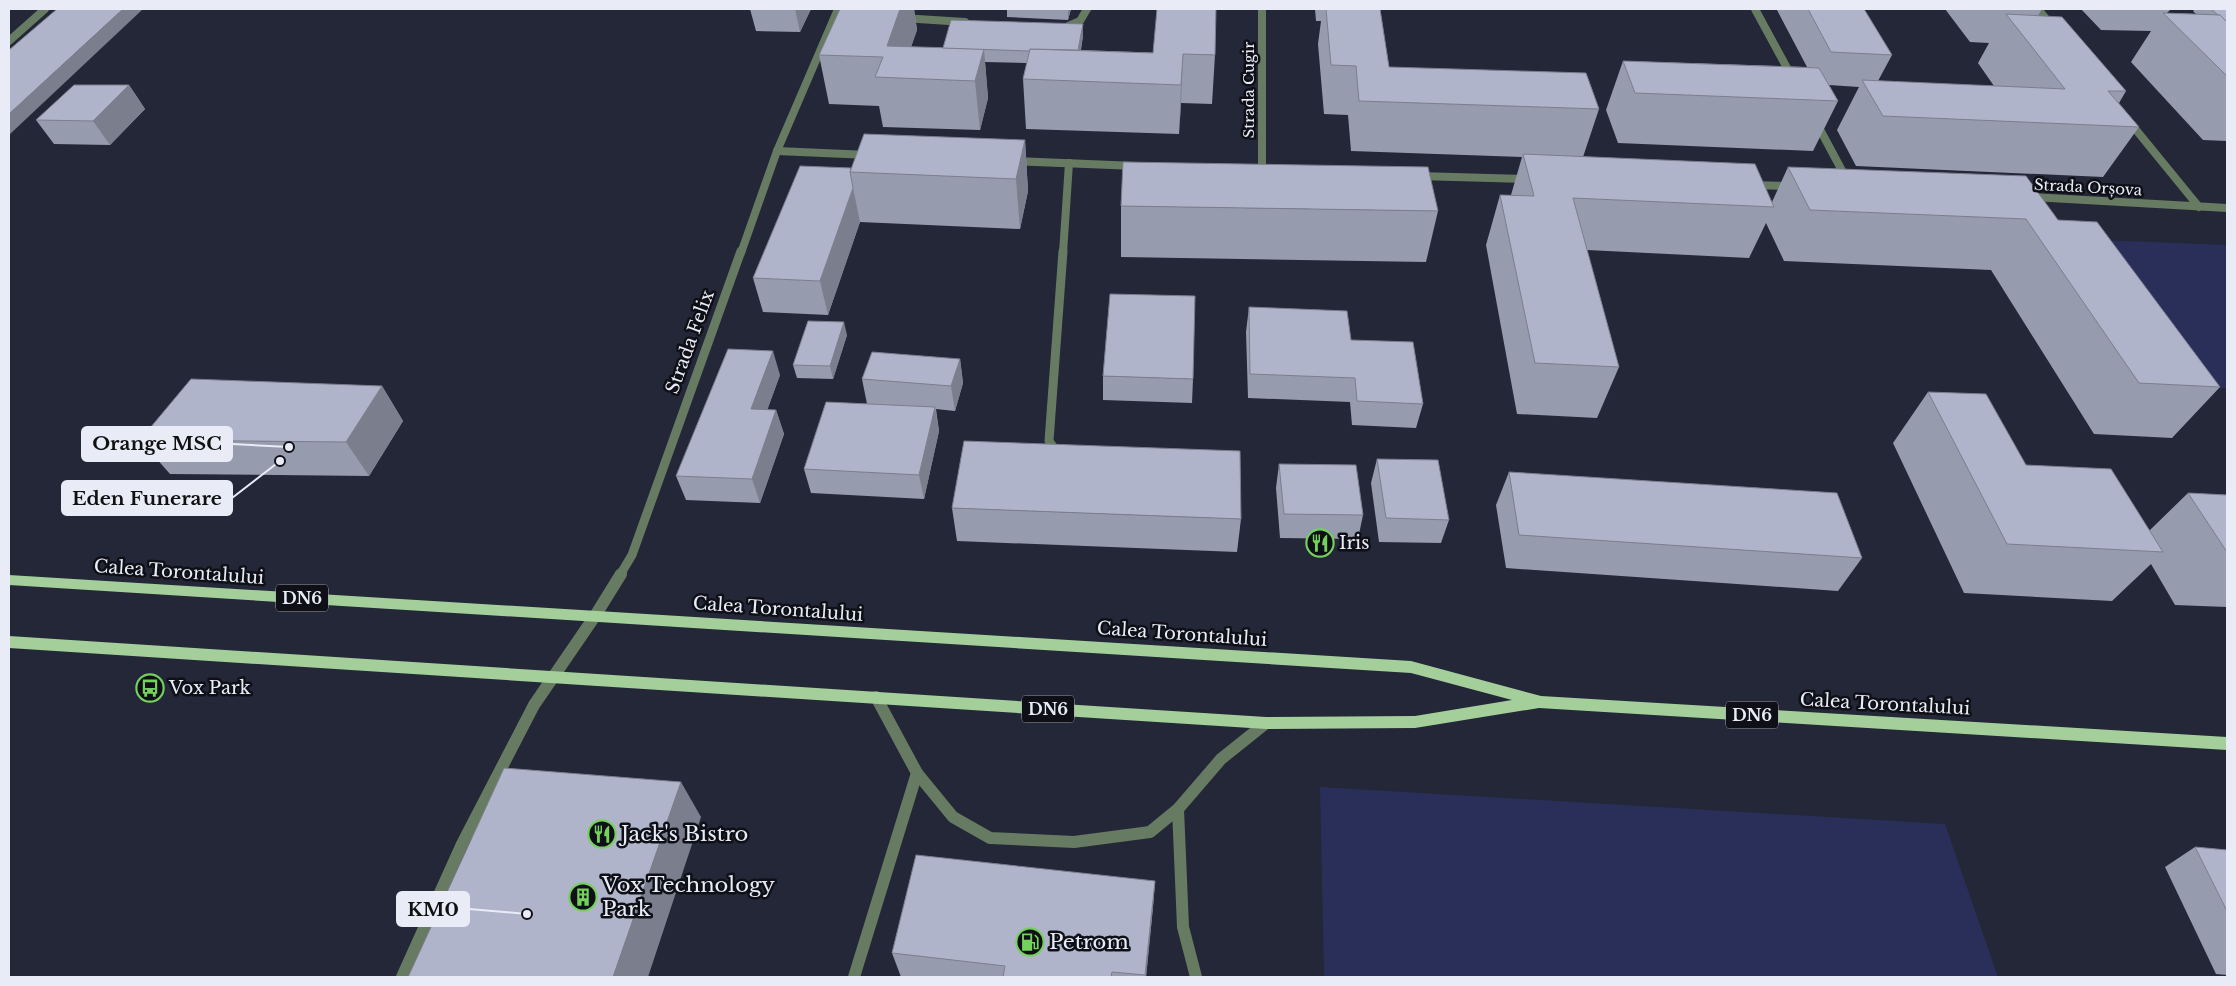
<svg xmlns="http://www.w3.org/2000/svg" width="2236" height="986" font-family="'Libre Baskerville',serif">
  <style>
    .green { fill: #292f59 }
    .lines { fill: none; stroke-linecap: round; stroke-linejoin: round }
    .lane-far2 { stroke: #667b61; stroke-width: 8 }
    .lane-far1 { stroke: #667b61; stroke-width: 9 }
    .lane { stroke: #667b61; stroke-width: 12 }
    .street-far2 { stroke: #667b61; stroke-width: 8 }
    .street-far1 { stroke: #667b61; stroke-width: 9 }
    .street { stroke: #667b61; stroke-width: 12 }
    .primary { fill: #a4cf9a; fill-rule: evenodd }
    .wall { fill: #969bae }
    .shaded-wall { fill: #7a7e8d }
    .building { fill: #afb4ca; stroke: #7a7e8d }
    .labels { text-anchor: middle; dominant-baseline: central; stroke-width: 5; stroke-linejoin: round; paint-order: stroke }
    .far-street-label { font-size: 15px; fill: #e9ecf7; stroke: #0f1017 }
    .shield { fill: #0f1017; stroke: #a8aab4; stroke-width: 1 }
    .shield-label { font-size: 16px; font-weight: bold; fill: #e9ecf7 }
    .street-label { font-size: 18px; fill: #e9ecf7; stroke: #0f1017 }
    .poi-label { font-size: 18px; fill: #e9ecf7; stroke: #0f1017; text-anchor: start }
    .near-poi-label { font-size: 21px; fill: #e9ecf7; stroke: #0f1017; text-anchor: start }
    .leader { fill: none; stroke: #e9ecf7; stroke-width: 2 }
    .callout-dot { fill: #e9ecf7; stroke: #0f1017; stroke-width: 2 }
    .callout { fill: #e9ecf7; stroke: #e9ecf7; stroke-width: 2 }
    .callout-label { font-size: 19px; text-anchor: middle; font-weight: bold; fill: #111 }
  </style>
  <rect width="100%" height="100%" fill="#232737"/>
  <g class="green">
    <polygon points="2101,240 2227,245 2227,388 2212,388"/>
    <polygon points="1320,787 1945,824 1998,977 1324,977"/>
  </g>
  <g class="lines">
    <g class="lane-far2">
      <polyline points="1755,9 1793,79"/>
      <polyline points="2038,9 2051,25"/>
      <polyline points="902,18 965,22"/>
      <polyline points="1066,27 1080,21 1087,9"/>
      <polyline points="2128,120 2199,207"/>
      <polyline points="1816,122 1847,180"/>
      <polyline points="1063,253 1069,163"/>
    </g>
    <polyline class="lane-far1" points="1058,454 1049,441 1063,251"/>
    <g class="lane">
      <polyline points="876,697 917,773 953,817 990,838 1074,842 1150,832 1178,809 1221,759 1266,723"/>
      <polyline points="1178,809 1183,927 1196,977"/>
      <polyline points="854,977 917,773"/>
    </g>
    <g class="street-far2">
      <polyline points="1262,9 1262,171"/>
      <polyline points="9,41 45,9"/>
      <polyline points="777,151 869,155"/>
      <polyline points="1013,161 1136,166"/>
      <polyline points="1418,176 1528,179"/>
      <polyline points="1750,185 1793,186"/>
      <polyline points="2030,197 2227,208"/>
      <polyline points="741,253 777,151 838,9"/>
    </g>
    <polyline class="street-far1" points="620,575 632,555 741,251"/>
    <polyline class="street" points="402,977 462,844 534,705 595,616 621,574"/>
    <polygon class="primary" points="9,575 1411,661 1541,696 2227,737 2227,750 1539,708 1415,728 1266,729 9,648 9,636 1266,717 1415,716 1512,700 1411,673 9,585"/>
  </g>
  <g class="wall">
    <polygon points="750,9 811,9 800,32 756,31"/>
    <polygon points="840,9 914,9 917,30 911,47 943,48 1083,36 1081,50 1215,55 1212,104 1181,103 1179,134 1026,129 1023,79 1027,63 985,62 988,98 980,130 883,127 879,106 829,104 819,55"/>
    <polygon points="1007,9 1071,9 1068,20 1007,17"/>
    <polygon points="1315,9 1380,9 1389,67 1599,109 1583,157 1772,202 1788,167 2058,220 2220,387 2172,438 2094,434 1991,270 1784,261 1766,223 1749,258 1587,250 1619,367 1597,418 1517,414 1486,245 1500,195 1511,195 1522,157 1351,151 1348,115 1324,114 1318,44 1321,21 1316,21"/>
    <polygon points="1778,9 1864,9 1892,55 1878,81 1994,86 1978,63 1989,43 1970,42 1945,9 2042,9 2038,16 2126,91 2119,103 2139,127 2103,177 1856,166 1837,130 1859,87 1829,85 1838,101 1813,151 1618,143 1606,110 1623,61 1807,67 1777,10"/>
    <polygon points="2081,9 2171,9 2167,13 2196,14 2193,11 2195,9 2227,9 2227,141 2203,140 2131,62 2151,31 2101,30"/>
    <polygon points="129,85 145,109 110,145 54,144 36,120"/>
    <polygon points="1025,140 1028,191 1020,229 860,222 828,315 763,312 753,278 851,168"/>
    <polygon points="1121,206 1438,211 1426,262 1121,257"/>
    <polygon points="1249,307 1351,340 1423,404 1416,428 1352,425 1350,402 1248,398 1246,332"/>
    <polygon points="847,335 833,379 797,378 793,365"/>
    <polygon points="960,359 963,383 955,411 936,409 939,431 924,499 811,493 804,469 867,404 862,379"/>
    <polygon points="780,375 767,410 776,410 784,434 760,503 686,500 676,476"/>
    <polygon points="1103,376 1193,379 1192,403 1103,400"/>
    <polygon points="382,386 403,421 369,476 170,474 140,440"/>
    <polygon points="1928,392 2026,465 2150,530 2188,493 2227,495 2227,607 2175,605 2151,564 2112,601 1964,593 1893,443"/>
    <polygon points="1377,459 1449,520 1441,543 1379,542 1371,483"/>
    <polygon points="1279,464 1363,515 1358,539 1280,538 1276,488"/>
    <polygon points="1509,472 1862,558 1838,591 1506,568 1496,505"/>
    <polygon points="952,508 1241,519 1237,552 957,541"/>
    <polygon points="2195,847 2227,850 2227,975 2216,974 2165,867"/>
    <polygon points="1155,881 1153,907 1146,977 901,977 892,953"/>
  </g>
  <g class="shaded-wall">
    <polygon points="123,9 143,9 9,135 9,114"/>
    <polygon points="795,9 811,9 800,32"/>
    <polygon points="900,9 914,9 917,30 900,78 887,46"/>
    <polygon points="1068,9 1071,9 1068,20"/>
    <polygon points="1083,24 1083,36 1078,65 1078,52"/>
    <polygon points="984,49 988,98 980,130 975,81"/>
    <polygon points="1183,54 1181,103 1179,134 1181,85"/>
    <polygon points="129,85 145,109 110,145 93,121"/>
    <polygon points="1025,140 1028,191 1020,229 1016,179"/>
    <polygon points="853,188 860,222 828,315 820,281"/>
    <polygon points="844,322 847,335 833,379 830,366"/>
    <polygon points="773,351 780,375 759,433 751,409"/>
    <polygon points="960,359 963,383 955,411 951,386"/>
    <polygon points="382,386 403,421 369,476 346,442"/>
    <polygon points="935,407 939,431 924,499 919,475"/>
    <polygon points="776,410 784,434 760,503 752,479"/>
    <polygon points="681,782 701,817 648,977 613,977"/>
    <polygon points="1155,881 1153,907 1146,977 1145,977"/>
  </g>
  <g class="building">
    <polygon points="57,9 123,9 9,114 9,50"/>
    <polygon points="840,9 900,9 887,46 984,49 975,81 875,77 883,57 819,55"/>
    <polygon points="1157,9 1216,9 1215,55 1183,54 1181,85 1023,79 1030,49 1153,53"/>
    <polygon points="1326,9 1380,9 1389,67 1586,73 1599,109 1359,101 1356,66 1331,65"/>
    <polygon points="1808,9 1864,9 1892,55 1831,52"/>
    <polygon points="2211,9 2227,9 2227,22 2220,15 2218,15"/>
    <polygon points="2163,13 2220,15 2227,22 2227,76"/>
    <polygon points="2006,14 2062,17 2126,91 2108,91 2139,127 1883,116 1862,80 2065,89"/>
    <polygon points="951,20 1083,24 1078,50 1030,49 1029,51 943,48"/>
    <polygon points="1623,61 1819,68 1838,101 1635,93"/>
    <polygon points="74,85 129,85 93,121 36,120"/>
    <polygon points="864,134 1025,140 1016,179 850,172"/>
    <polygon points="1523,154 1755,164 1774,207 1573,198 1619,367 1535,363 1500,195 1534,196"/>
    <polygon points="1123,162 1428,167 1438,211 1121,206"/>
    <polygon points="800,166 851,168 850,172 853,188 820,281 753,278"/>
    <polygon points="1788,167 2026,176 2058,220 2097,222 2220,387 2139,383 2026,219 1810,210"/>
    <polygon points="1110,294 1195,296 1193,379 1103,376"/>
    <polygon points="1249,307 1347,311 1351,340 1413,342 1423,404 1357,401 1355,378 1250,374"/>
    <polygon points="808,321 844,322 830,366 793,365"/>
    <polygon points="728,349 773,351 751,409 776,410 752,479 676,476"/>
    <polygon points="872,352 960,359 951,386 862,379"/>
    <polygon points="191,379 382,386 346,442 140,440"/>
    <polygon points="1928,392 1986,394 2026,465 2111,469 2163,552 2007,544"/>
    <polygon points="826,402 935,407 919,475 804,469"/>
    <polygon points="964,441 1240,451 1241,519 952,508"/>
    <polygon points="1377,459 1438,460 1449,520 1386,518"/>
    <polygon points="1279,464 1356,465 1363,515 1284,514"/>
    <polygon points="1509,472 1837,493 1862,558 1519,535"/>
    <polygon points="2188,493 2227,495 2227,552"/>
    <polygon points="504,768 681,782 613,977 408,977"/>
    <polygon points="2195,847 2227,850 2227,911"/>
    <polygon points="916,855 1155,881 1145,975 1112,972 1111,977 1003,977 1005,966 892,953"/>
  </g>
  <defs>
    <g id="restaurant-ring" transform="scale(1.4375)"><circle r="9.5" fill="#0f1017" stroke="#74d25c" stroke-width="1.5"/><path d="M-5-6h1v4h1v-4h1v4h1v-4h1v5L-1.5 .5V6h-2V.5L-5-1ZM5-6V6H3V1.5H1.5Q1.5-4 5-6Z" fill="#74d25c"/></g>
    <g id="bus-ring" transform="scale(1.4375)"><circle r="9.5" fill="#0f1017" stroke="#74d25c" stroke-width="1.5"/><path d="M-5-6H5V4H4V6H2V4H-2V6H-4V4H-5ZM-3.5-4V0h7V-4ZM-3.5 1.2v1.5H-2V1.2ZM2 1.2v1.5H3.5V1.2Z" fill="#74d25c"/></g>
    <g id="building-ring" transform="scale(1.4375)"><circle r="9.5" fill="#0f1017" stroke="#74d25c" stroke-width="1.5"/><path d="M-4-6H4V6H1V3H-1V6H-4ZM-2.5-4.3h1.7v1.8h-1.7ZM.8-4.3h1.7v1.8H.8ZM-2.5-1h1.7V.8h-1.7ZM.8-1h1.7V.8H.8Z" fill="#74d25c"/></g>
    <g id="fuel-ring" transform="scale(1.4375)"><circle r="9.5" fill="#0f1017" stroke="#74d25c" stroke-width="1.5"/><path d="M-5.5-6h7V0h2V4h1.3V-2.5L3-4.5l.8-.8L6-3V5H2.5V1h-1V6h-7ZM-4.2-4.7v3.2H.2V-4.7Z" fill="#74d25c"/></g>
  </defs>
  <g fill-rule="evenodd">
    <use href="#restaurant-ring" x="1320" y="543"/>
    <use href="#bus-ring" x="150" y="688"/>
    <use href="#restaurant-ring" x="602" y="834"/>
    <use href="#building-ring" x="583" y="897"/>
    <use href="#fuel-ring" x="1030" y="942"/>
  </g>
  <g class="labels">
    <g class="far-street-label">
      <text transform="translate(1248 90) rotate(-90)">Strada Cugir</text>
      <text transform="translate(2088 187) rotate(3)">Strada Orșova</text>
    </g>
    <g class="shield">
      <rect x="276" y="584.5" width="52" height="27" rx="4"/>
      <rect x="1022" y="695.5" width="52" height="27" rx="4"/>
      <rect x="1726" y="701.5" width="52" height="27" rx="4"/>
    </g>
    <g class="shield-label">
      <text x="302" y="598">DN6</text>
      <text x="1048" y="709">DN6</text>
      <text x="1752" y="715">DN6</text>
    </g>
    <g class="street-label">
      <text transform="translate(690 342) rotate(-70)">Strada Felix</text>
      <text transform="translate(179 572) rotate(4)">Calea Torontalului</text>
      <text transform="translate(778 609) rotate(4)">Calea Torontalului</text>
      <text transform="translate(1182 634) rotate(4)">Calea Torontalului</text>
      <text transform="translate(1885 704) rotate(3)">Calea Torontalului</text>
    </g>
    <g class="poi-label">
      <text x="1339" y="543">Iris</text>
      <text x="169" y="688">Vox Park</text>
    </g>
    <g class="near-poi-label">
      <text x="621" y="834">Jack's Bistro</text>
      <text x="602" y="885">Vox Technology<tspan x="602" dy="24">Park</tspan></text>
      <text x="1049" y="942">Petrom</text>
    </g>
  </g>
  <path class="leader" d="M289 447L232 444M280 461L232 498M527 914L469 909"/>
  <g class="callout-dot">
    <circle cx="289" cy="447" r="5"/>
    <circle cx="280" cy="461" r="5"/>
    <circle cx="527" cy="914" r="5"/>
  </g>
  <g class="callout">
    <rect x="82" y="427" width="150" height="34" rx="5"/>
    <rect x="62" y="481" width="170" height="34" rx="5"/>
    <rect x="397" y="892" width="72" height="34" rx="5"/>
  </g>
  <g class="callout-label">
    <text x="157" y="450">Orange MSC</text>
    <text x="147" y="505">Eden Funerare</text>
    <text x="433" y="916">KM0</text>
  </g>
  <rect width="2236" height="986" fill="none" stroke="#e9ecf7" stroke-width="20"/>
</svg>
